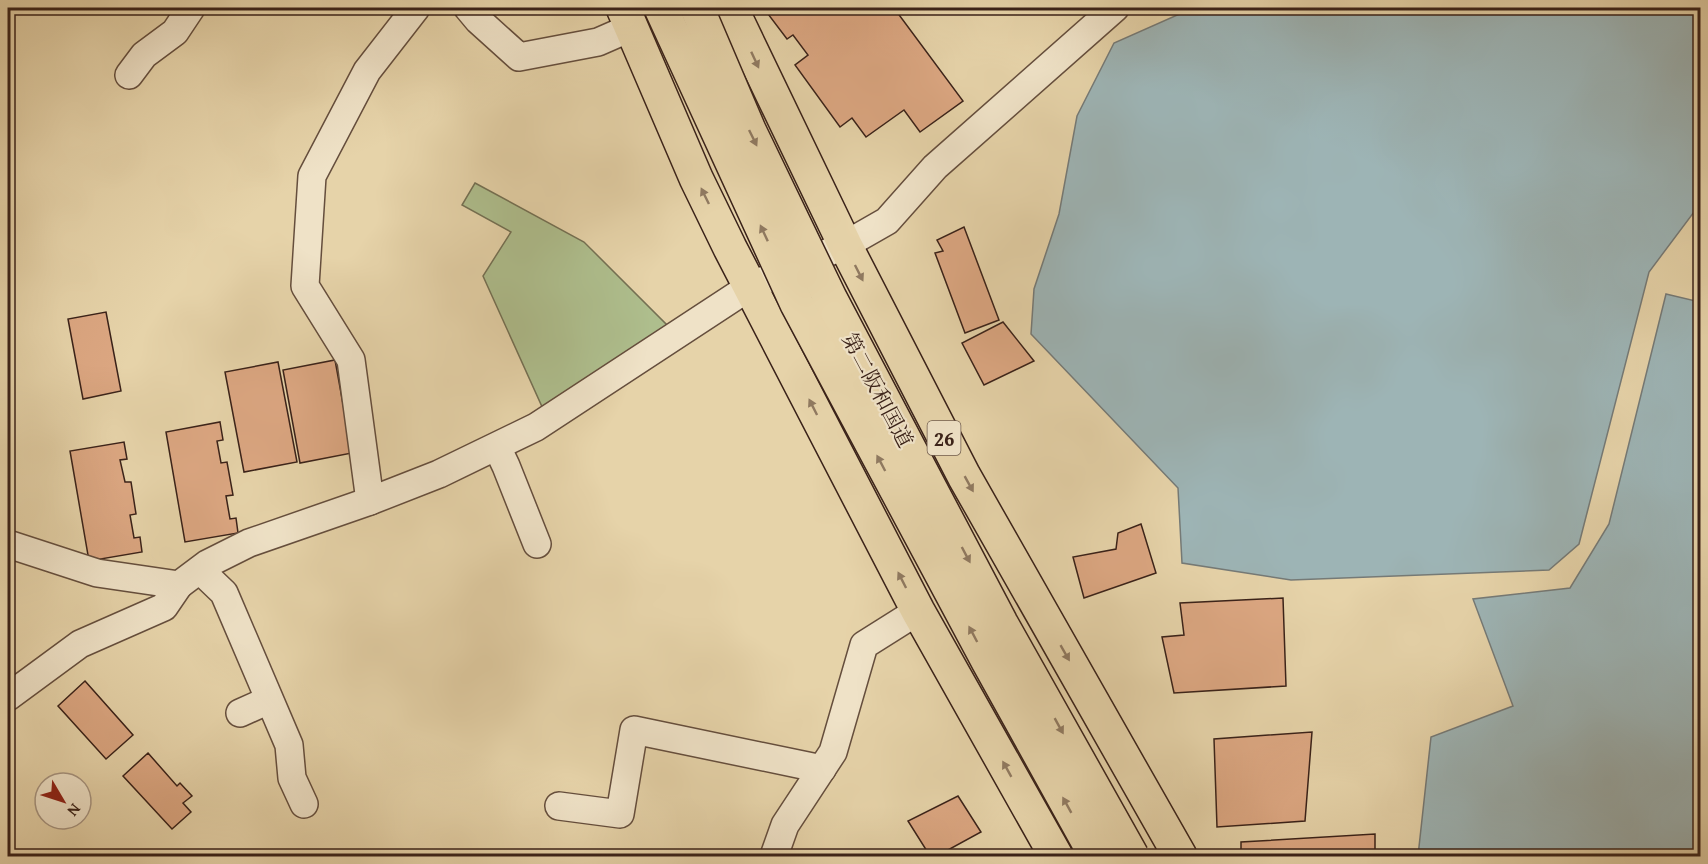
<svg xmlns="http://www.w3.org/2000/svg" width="1708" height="864" font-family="'Gentium Book Plus','Noto Serif JP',serif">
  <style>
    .green { fill: #aebe8d; stroke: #747053; stroke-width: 1.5 }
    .water { fill: #9db4b5; stroke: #757a77; stroke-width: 1.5 }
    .building { fill: #dca782; stroke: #3a2219; stroke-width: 1.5 }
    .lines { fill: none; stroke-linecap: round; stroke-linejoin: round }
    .minor-casing { stroke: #654e3d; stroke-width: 30 }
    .highway-casing { stroke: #3a2219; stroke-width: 36 }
    .minor { stroke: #efe2c7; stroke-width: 27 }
    .highway { stroke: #e6d3a9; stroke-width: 33 }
    .highway-bridge-casing { stroke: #3a2219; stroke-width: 36; stroke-linecap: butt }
    .highway-bridge { stroke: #e6d3a9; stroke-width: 33 }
    .oneway { fill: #907a61 }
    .labels { text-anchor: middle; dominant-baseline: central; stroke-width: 4.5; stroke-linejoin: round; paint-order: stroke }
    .shield { fill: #efe2c7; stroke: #705c4d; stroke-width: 1.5 }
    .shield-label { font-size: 20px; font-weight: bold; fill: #3a2219 }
    .street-label { font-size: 21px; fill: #3a2219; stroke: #efe2c7 }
  </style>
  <rect width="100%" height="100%" fill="#e6d3a9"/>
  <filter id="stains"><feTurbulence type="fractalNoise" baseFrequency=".00333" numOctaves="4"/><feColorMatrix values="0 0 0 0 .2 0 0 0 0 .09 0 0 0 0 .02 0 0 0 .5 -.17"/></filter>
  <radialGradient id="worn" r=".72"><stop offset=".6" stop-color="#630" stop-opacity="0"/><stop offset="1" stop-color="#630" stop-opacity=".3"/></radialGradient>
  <polygon class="green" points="475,183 584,242 668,326 544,411 483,276 511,232 462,205"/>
  <g class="water">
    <polygon points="1193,8 1700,8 1700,204 1649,272 1579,544 1549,570 1291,580 1182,563 1178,488 1031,334 1034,289 1059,214 1077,116 1114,43"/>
    <polygon points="1666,294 1700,302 1700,856 1418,856 1431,737 1513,706 1473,599 1570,588 1609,524"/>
  </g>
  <g class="building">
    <polygon points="776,8 894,8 963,101 920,132 904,110 866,137 852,118 840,127 795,65 808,55 793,35 787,39 768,14"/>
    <polygon points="964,227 999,320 965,333 935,253 943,251 937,240"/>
    <polygon points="106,312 121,391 83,399 68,319"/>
    <polygon points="1003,322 1034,361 984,385 962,343"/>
    <polygon points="335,360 352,453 300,463 283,370"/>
    <polygon points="278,362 297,462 244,472 225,372"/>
    <polygon points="220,422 223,440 217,441 221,463 227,462 233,495 226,496 230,519 236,518 238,533 185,542 166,432"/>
    <polygon points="124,442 127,459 120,460 125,482 131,482 136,514 130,515 134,538 140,537 142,552 89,561 70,451"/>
    <polygon points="1141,524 1156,573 1084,598 1073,557 1116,549 1118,533"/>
    <polygon points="1283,598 1286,686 1174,693 1162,637 1184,635 1180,603"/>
    <polygon points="85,681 133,735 106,759 58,706"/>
    <polygon points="1312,732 1305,821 1217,827 1214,739"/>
    <polygon points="148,753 177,786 180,783 192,796 183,803 191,812 172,829 123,776"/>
    <polygon points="958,796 981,832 937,856 930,856 908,821"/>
    <polygon points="1375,834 1375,856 1241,856 1241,842"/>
  </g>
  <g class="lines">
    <g class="minor-casing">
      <g id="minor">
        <polyline points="468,8 478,20 519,57 598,42 630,28"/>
        <polyline points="129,75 144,55 175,32 191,8"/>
        <polyline points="497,447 506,466 537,544"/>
        <polyline points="370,501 351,360 305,286 312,176 367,71 416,8"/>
        <polyline points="8,544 97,573 179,585 207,564 249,543 370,501 439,474 536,427 751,286 845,245 887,221 935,167 1115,8"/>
        <polyline points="200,570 224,593 289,745 292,778 304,804"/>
        <polyline points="8,697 80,644 164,607 179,585"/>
        <polyline points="240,713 269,700"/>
        <polyline points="559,806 620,814 634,730 822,769"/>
        <polyline points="774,856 785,825 833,752 864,645 918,611"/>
      </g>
    </g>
    <g class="highway-casing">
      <g id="highway">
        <polyline points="623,8 696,178 730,248 918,611 1056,856"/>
        <polyline points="731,8 845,245 964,476 1180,856"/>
      </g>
    </g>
    <use href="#minor" class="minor"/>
    <use href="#highway" class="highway"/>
    <g class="highway-bridge-casing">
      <g id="highway-bridge">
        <polyline points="661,8 797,304 989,663 1096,856"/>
        <polyline points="697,8 749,130 830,298 1001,623 1132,856"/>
      </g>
    </g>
    <use href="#highway-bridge" class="highway-bridge"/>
  </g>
  <defs><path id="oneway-solid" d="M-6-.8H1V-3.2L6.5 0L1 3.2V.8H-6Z" transform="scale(1.5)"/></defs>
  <g class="oneway">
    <use href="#oneway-solid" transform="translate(755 60) rotate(65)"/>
    <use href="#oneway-solid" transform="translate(753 138) rotate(64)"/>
    <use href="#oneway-solid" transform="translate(705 196) rotate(-116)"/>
    <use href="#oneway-solid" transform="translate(764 233) rotate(-115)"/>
    <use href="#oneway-solid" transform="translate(859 273) rotate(63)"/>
    <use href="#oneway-solid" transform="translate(813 407) rotate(-117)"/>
    <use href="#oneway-solid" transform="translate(881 463) rotate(-118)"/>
    <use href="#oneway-solid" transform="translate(969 484) rotate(61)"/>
    <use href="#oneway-solid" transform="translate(966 555) rotate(62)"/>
    <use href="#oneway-solid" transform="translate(902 580) rotate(-117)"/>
    <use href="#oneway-solid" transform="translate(973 634) rotate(-118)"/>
    <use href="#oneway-solid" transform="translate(1065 653) rotate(60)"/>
    <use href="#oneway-solid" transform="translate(1059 726) rotate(61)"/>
    <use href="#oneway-solid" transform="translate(1007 769) rotate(-119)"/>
    <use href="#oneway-solid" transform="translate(1067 805) rotate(-119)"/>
  </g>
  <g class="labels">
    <rect class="shield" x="927.5" y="421" width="33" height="34" rx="4.5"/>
    <g class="shield-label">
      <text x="944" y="438">26</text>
    </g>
    <g class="street-label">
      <text transform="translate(878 390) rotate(62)">第二阪和国道</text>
    </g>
  </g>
  <rect width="1708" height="864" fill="none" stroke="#e6d3a9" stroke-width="30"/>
  <rect x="9" y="9" width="1690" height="846" fill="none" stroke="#3a2219" stroke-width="3"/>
  <rect x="15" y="15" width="1678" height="834" fill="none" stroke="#3a2219" stroke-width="1.5"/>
  <g transform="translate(63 801) rotate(129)"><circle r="28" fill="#efe2c7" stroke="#a79581" stroke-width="1.5"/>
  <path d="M0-4.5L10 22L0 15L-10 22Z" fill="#8f2418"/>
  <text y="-9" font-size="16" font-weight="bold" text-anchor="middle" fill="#3a2219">N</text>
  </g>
  <rect width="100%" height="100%" filter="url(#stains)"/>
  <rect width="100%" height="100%" fill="url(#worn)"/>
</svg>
